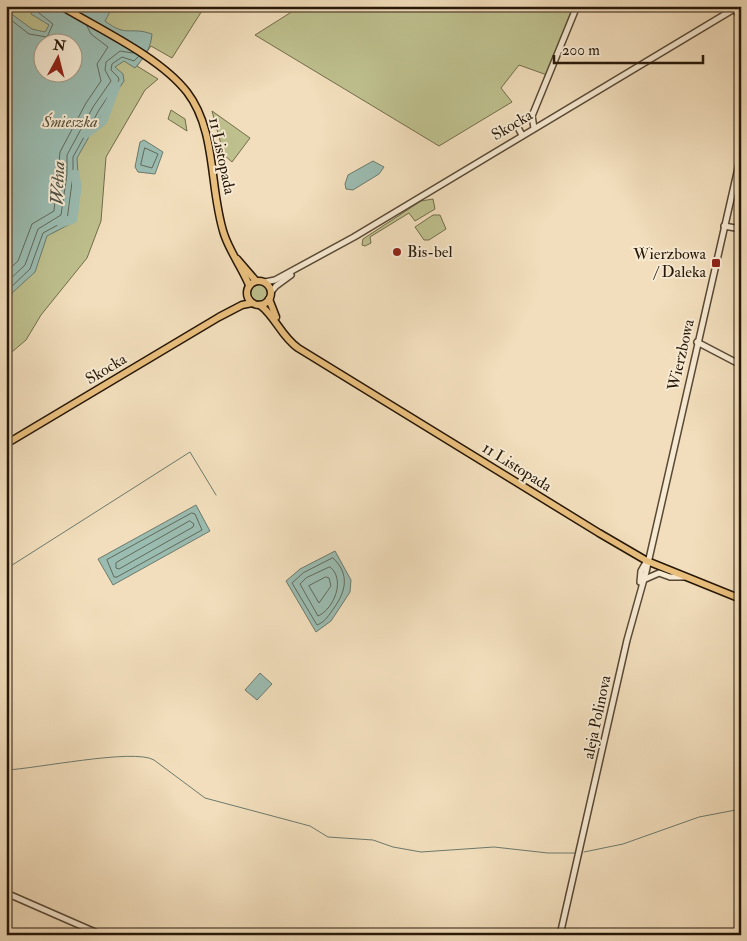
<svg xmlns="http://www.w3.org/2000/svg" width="747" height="941" font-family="'IM FELL Double Pica',serif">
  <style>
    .green { fill: #bec08e; stroke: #726c4b; fill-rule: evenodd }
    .water { fill: #9bbcb1; stroke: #6c7a6d; fill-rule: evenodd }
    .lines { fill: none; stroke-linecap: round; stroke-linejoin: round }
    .shore { stroke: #606a5c; stroke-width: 1 }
    .stream { stroke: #6c7a6d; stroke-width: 1 }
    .river { stroke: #9bbcb1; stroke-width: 9 }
    .minor-casing { stroke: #594935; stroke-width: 8 }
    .major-casing { stroke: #261708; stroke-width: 9 }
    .minor { stroke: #f7ead3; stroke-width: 5 }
    .major { stroke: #e9bf7e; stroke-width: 6 }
    .poi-dot { fill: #8f2418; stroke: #f7ead3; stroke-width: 2 }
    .labels { text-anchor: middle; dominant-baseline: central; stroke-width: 4; stroke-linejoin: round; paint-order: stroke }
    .park-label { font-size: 16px; font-style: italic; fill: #5b5237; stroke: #f7ead3 }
    .street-label { font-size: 16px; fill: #261708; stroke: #f7ead3 }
    .poi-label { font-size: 16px; fill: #261708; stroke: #f7ead3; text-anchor: start }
    .water-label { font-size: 18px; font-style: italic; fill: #4f5143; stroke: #f7ead3 }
  </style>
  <rect width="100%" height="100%" fill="#f2debc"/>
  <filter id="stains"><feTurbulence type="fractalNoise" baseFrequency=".004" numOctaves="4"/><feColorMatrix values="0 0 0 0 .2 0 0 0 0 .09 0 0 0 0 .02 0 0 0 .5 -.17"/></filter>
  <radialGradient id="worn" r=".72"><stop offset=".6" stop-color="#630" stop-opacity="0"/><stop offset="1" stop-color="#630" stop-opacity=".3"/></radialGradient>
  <g class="green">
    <path d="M6,6H205L172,58L151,46L137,66L158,79L145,90L106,157L101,221L87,258L41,315L26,340L6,357V320L15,282L6,144ZM42,42H72V72H42Z"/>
    <polygon points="301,6 575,6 547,75 519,65 501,88 512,102 439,146 255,35"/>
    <polygon points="171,110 185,119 187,131 168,119"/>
    <polygon points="212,111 250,138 232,162 224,155"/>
    <polygon points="433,199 435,209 415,221 409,213 370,237 371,243 365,246 362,245 363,239 421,201"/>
    <polygon points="433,215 440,215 446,229 429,240 424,240 415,227"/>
    <circle cx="259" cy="292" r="9"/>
  </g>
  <g class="water">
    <path d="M35,6H113L105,21C127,38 129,26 152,34C151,48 144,58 135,68L124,61L115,67L123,74L124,81L103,112L77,158L78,175L72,223L47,236L35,272L12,293L6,316V10L32,29L45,32L49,25L31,14ZM42,42H72V72H42Z"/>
    <polygon points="144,140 163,152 155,174 138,172 135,167 140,142"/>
    <polygon points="373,161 384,167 379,174 353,190 346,189 345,184 348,175"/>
    <polygon points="196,505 210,531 113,585 98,559"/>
    <polygon points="335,551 351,580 350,592 331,621 316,632 286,581 300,569"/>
    <polygon points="260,673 272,684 257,700 245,690"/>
  </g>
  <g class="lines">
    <g class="shore">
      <polyline points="6,16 29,34 47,37 53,24 39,13 39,6"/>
      <polygon points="145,148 158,154 152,168 141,165"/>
      <polyline points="6,272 18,261 32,224 54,211 60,152 86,103 101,81 97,64 108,47 91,34 87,26"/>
      <polyline points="6,283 25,265 38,229 61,215 67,174 67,155 93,107 111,81 105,70 106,62 120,51 133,53"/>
      <polyline points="6,295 9,289 30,269 43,233 67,220 73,175 73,157 99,110 119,80 118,77 111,70 112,64 122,57 134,61 139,56"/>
      <polygon points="192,513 195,514 202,530 117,577 114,577 107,560"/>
      <polygon points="190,521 194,524 193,527 119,569 116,568 116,563"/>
      <path d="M333,558C350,574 346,591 334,608C329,615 325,622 317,625L292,583L303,573Z"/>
      <path d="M330,567C346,579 334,609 318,616L300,584L306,578Z"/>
      <polygon points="326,577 329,578 331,586 319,603 309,586"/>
    </g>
    <g class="stream">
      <polyline points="6,569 190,452 216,495"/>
      <path d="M6,770C35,769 134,748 154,760L205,798L310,826L328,837L373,840L393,847L421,852L494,847L548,853H576"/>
      <polyline points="584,852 623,844 699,817 741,809"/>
    </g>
    <g class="river">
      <polyline points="86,134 103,121 116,86"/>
      <polyline points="61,223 73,219 77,187 75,174"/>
    </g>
    <g class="minor-casing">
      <g id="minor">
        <polyline points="735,9 741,19"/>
        <polyline points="516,124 522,135"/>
        <polyline points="534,128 532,116 577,6"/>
        <polyline points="724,226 741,229"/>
        <polyline points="265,282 275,280 354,237 739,6"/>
        <polyline points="271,292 276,286 291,275"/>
        <polyline points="697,342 741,365"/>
        <polyline points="643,580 659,573 670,577 684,577"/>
        <polyline points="640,582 641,571 645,564"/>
        <polyline points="6,893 102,935"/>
        <polyline points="560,935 627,640 646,572 741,155"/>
      </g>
    </g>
    <g class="major-casing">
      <g id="major">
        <path d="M61,6C99,29 160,57 187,92C217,131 209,188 224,234C230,252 242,268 249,285"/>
        <polyline points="237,259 256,281"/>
        <circle cx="259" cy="293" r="12"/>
        <polyline points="269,299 276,317"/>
        <path d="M260,305C275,316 281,336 298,348L599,533L647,561L741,599"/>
        <polyline points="6,444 219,317 242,305 252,303"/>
      </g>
    </g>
    <use href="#minor" class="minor"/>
    <use href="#major" class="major"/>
  </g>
  <g class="poi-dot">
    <circle cx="397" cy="252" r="5"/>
    <rect x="711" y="258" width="10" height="10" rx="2.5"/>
  </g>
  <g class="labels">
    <g class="park-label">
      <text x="70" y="122">Śmieszka</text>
    </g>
    <g class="street-label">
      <text transform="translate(512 125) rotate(-31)">Skocka</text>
      <text transform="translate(222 156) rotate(78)">11 Listopada</text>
      <text transform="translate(681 355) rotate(-77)">Wierzbowa</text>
      <text transform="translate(106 369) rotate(-31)">Skocka</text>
      <text transform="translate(517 467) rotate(32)">11 Listopada</text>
      <text transform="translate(597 717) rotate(-78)">aleja Polinova</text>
    </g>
    <g class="poi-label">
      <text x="407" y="252">Bis-bel</text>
      <text x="706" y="254" text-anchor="end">Wierzbowa<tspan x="706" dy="18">/ Daleka</tspan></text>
    </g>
    <g class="water-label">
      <text transform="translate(58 183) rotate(-88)">Wełna</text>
    </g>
  </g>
  <rect width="747" height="941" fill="none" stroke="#f2debc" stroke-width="25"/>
  <rect x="8" y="8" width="732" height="926" fill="none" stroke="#261708" stroke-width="2.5"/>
  <rect x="12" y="12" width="722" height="916" fill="none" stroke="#261708"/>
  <g transform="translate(58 58) rotate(7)"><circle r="24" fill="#f7ead3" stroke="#a39682"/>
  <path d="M0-4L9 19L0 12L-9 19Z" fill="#8f2418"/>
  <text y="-8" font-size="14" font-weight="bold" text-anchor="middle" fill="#261708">N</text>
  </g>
  <path d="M554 55v8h149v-8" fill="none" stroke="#261708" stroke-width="2.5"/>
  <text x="562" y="55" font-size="15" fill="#261708" stroke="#f7ead3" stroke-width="4" paint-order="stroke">200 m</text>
  <rect width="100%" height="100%" filter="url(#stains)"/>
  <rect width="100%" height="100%" fill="url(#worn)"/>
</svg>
